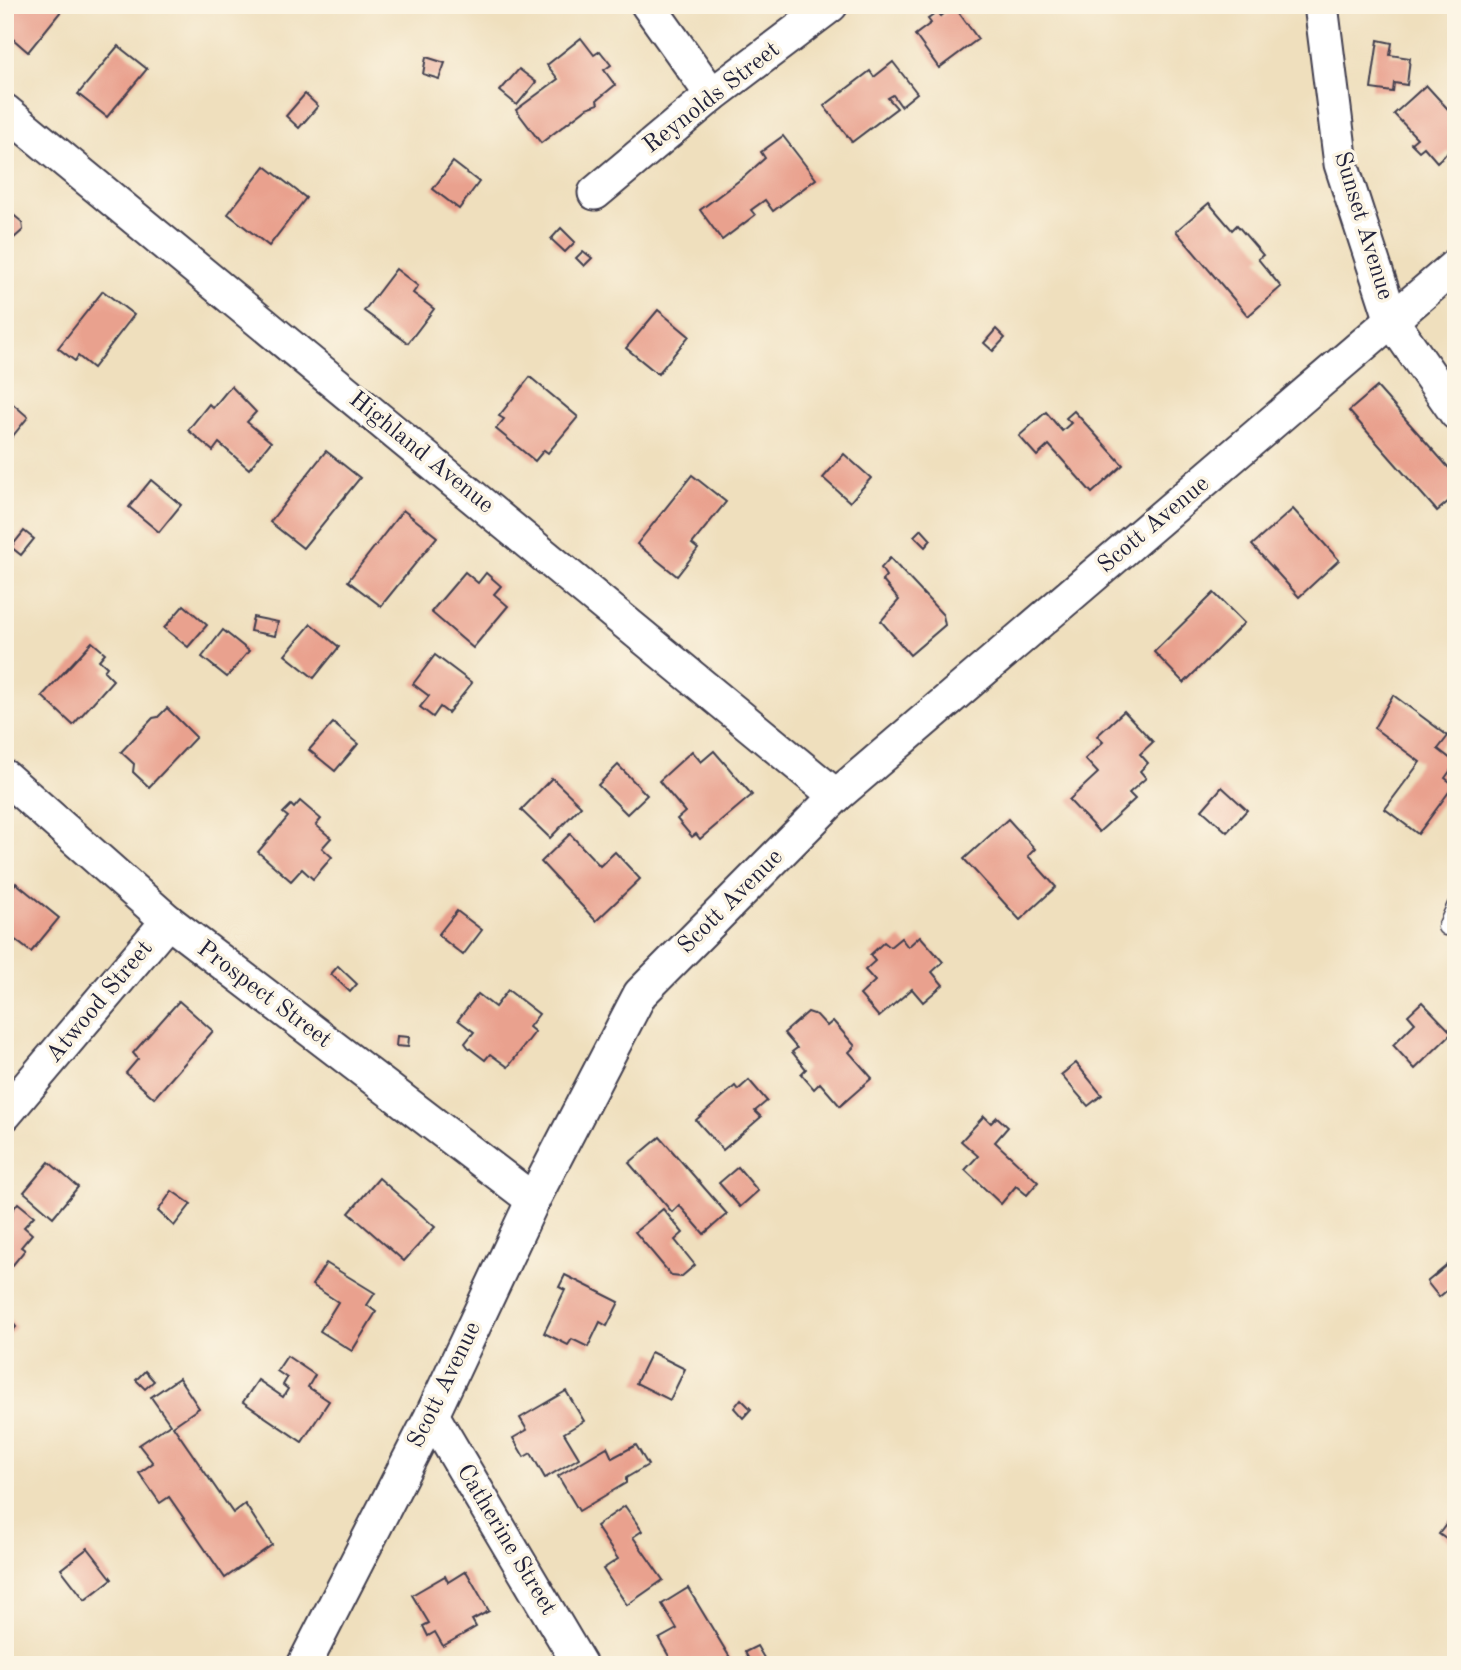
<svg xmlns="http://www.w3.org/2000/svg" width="1461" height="1670" font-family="'Old Standard TT',serif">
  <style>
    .building { fill: #e9a18e }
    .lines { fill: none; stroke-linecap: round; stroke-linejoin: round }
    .lane-casing { stroke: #413e4e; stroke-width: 19 }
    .street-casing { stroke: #413e4e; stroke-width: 37 }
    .lane { stroke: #fff; stroke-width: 16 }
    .street { stroke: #fff; stroke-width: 33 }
    .labels { text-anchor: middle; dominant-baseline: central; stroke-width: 7; stroke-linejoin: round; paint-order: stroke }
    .street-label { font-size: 24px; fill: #22223b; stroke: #fcf5e5 }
  </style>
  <rect width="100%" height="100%" fill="#fcf5e5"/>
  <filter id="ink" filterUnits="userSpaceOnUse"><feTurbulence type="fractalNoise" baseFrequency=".0143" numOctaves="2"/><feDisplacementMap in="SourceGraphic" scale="14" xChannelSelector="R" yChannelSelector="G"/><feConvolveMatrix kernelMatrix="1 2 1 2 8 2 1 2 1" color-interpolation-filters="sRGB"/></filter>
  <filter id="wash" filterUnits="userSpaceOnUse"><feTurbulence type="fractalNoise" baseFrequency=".00686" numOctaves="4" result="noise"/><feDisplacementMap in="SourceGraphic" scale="28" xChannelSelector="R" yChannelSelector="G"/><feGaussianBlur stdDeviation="1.57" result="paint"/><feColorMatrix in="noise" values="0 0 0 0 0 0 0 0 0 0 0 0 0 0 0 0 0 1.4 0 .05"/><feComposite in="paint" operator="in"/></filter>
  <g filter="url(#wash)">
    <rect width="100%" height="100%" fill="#efdfbd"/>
    <g id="blocks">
      <g class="building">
        <polygon points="9,5 66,5 28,52 5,32 5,11"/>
        <polygon points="954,6 978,39 939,68 915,35 931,23 928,19 938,12 941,16"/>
        <polygon points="581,38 594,55 600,51 611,65 604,70 615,85 597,100 598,104 587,108 541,143 516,110 558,79 547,65"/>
        <polygon points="1378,40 1392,43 1390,55 1410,58 1407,85 1394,83 1393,92 1371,89"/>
        <polygon points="118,46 147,69 107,117 78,94"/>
        <polygon points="426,57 445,63 439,79 423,74"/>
        <polygon points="893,62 917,93 901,106 893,95 888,98 897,108 852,142 824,106 870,71 874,77"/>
        <polygon points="519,69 536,82 517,105 500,91"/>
        <polygon points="1426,85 1456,118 1456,159 1449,151 1437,162 1424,147 1419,151 1411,143 1417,138 1394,114"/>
        <polygon points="305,94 318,106 299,128 286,116"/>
        <polygon points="783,136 816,179 773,211 765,200 751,210 755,215 722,240 700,210 745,176 765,158 761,152"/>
        <polygon points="453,162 479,182 459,209 433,189"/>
        <polygon points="265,166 306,198 269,246 228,214"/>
        <polygon points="1209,203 1232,230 1237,225 1263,255 1258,259 1281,287 1248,316 1176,231"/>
        <polygon points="5,208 22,222 23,230 5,246"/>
        <polygon points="561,228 575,242 565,252 551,239"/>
        <polygon points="583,251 592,258 584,266 576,258"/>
        <polygon points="396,269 418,286 413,293 434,309 408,343 364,311"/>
        <polygon points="103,291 134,315 93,368 78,356 75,361 58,348"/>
        <polygon points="658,310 689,336 658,374 626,348"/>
        <polygon points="996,329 1005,338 993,351 984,343"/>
        <polygon points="530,377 578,417 548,453 544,450 535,461 496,429 504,419 499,416"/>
        <polygon points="231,386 256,412 247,422 271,442 249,469 219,443 213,451 188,430 209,404 213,408"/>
        <polygon points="1377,387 1456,476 1456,495 1437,511 1349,411"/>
        <polygon points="5,397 28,417 8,442 5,440"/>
        <polygon points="1074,411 1123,465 1092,493 1049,445 1037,456 1019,436 1046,412 1062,431 1071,423 1066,418"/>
        <polygon points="326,451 360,478 303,548 270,522"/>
        <polygon points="844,454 871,478 850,502 823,478"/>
        <polygon points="692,475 726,502 692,544 698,549 677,576 637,544"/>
        <polygon points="151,480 181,505 159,532 129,507"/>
        <polygon points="1293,509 1339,560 1299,597 1252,545"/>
        <polygon points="403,510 437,537 381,606 348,581"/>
        <polygon points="921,529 931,540 925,547 914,536"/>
        <polygon points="24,531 34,539 21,555 11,547"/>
        <polygon points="890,558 943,615 945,625 910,655 881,621 899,600 882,580 886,576 881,568"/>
        <polygon points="465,572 478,583 486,573 501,586 494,594 508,606 473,648 431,612"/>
        <polygon points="1214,593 1244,623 1184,683 1154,652"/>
        <polygon points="184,605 207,625 188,647 164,628"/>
        <polygon points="253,617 278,622 275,636 250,631"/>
        <polygon points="311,624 339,647 314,678 285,655"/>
        <polygon points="223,630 249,651 227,677 202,657"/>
        <polygon points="92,642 105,653 99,660 107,667 104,671 113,680 73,725 42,696"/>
        <polygon points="435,655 472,683 448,713 440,707 433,717 420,707 429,696 413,684"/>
        <polygon points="1393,695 1448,736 1438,749 1456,763 1445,778 1454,785 1418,834 1385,809 1420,762 1374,728"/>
        <polygon points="167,708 196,737 149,787 133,772 134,764 121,752 153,718 158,717"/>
        <polygon points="1124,711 1153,742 1140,754 1148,763 1140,771 1146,778 1129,793 1135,799 1099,832 1069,800 1098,773 1085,759 1103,742 1097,736"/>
        <polygon points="333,723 358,744 335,771 309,750"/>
        <polygon points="692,751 701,762 714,751 752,795 700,839 696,834 692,837 677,819 685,812 659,781"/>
        <polygon points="618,765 647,795 627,814 598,785"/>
        <polygon points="552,778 581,806 550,838 521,810"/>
        <polygon points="1222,787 1247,810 1227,832 1202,810"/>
        <polygon points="300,801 321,819 316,825 331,838 322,848 332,857 313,879 302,869 291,881 258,852 288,817 283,813 291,805 294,808"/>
        <polygon points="1008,819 1035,849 1028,856 1056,887 1020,920 964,859"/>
        <polygon points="570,834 600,866 615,852 640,879 596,921 541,862"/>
        <polygon points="16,883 59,918 31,952 5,932 5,896"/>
        <polygon points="457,911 482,930 463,955 438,935"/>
        <polygon points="920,936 943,962 932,972 943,985 923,1002 912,989 879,1017 860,995 875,981 865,970 875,961 870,955 884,942 890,947 901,938 908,947"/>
        <polygon points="338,966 357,984 350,992 331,974"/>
        <polygon points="508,990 539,1014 529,1027 535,1032 508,1067 490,1054 485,1060 468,1047 465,1043 474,1032 458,1020 478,994 495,1007"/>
        <polygon points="179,1001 213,1031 154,1098 126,1073 138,1059 133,1053"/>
        <polygon points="1422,1002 1452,1033 1415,1069 1393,1045 1415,1023 1408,1015"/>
        <polygon points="808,1012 817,1015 827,1026 833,1021 855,1046 849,1052 872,1078 840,1106 820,1083 814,1089 801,1074 806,1069 792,1052 797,1048 784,1033"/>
        <polygon points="397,1036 409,1037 408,1047 396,1046"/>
        <polygon points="1076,1063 1102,1095 1088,1106 1061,1075"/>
        <polygon points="749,1080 767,1101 755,1111 761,1117 723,1150 696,1120 735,1086 738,1090"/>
        <polygon points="984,1116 991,1123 997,1117 1008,1127 995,1142 1038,1182 1027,1195 1016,1186 1001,1204 965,1170 978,1156 961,1141"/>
        <polygon points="660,1137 727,1214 704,1234 679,1205 672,1212 629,1163"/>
        <polygon points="49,1162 78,1187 53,1217 24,1192"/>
        <polygon points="738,1167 758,1191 740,1207 719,1183"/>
        <polygon points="379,1178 435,1227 404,1261 349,1213"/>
        <polygon points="172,1191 191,1204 174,1226 158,1211"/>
        <polygon points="18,1203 34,1216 24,1227 32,1234 21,1247 25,1250 12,1266 5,1260 5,1211 9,1214"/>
        <polygon points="663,1209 683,1233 675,1240 695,1265 681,1277 672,1276 635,1232"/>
        <polygon points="1456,1258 1456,1283 1439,1297 1427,1282"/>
        <polygon points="326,1263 375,1293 367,1305 376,1312 352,1351 320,1331 338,1302 312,1285"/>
        <polygon points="565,1275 619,1302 607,1326 600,1322 588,1347 572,1339 568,1345 544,1333 565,1290 559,1287"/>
        <polygon points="5,1312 16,1327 5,1340"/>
        <polygon points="651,1352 685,1369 670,1400 636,1383"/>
        <polygon points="287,1356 315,1375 308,1387 329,1401 302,1442 243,1402 258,1380 283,1397 288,1389 283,1385 287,1378 277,1371"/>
        <polygon points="145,1371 154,1381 145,1389 136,1380"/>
        <polygon points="179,1378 199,1408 173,1426 233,1513 245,1504 272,1545 225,1578 169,1497 160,1503 139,1473 153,1463 139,1445 170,1424 151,1397"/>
        <polygon points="566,1391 584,1421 564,1433 579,1458 545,1478 531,1453 524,1457 513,1438 527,1430 520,1418"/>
        <polygon points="741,1399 751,1409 743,1418 734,1408"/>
        <polygon points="636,1445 648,1465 626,1478 626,1483 579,1511 558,1476 607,1447 612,1458"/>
        <polygon points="625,1506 642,1531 633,1537 663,1580 627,1605 603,1569 618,1559 596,1526"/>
        <polygon points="1456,1511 1456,1546 1439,1534"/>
        <polygon points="88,1548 112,1579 85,1600 61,1569"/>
        <polygon points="466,1571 489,1611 472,1620 476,1627 443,1646 435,1632 428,1636 423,1626 429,1623 412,1595 445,1576 448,1582"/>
        <polygon points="688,1588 732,1661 725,1665 674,1665 659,1639 677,1629 662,1604"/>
        <polygon points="757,1646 767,1663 763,1665 752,1665 745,1652"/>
      </g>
    </g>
  </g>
  <g filter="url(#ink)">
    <use href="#blocks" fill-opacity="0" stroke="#413e4e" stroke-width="2"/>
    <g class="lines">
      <g class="lane-casing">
        <polyline id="lane" points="1446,927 1456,905"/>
      </g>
      <g class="street-casing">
        <g id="street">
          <polyline points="648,5 712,95"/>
          <polyline points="1321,5 1341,164 1392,321 1456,413"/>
          <polyline points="5,111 836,796"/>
          <polyline points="595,193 712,95 831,5"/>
          <polyline points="5,777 168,921 533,1200"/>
          <polyline points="5,1114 168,921"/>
          <polyline points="432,1415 580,1665"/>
          <polyline points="304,1665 432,1415 533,1200 640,994 836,796 1456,265"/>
        </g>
      </g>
      <use href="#lane" class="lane"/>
      <use href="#street" class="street"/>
    </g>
  </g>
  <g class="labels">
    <g class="street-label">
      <text transform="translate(712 98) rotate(-38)">Reynolds Street</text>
      <text transform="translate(1363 226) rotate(73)">Sunset Avenue</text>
      <text transform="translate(421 453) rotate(39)">Highland Avenue</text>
      <text transform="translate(1154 525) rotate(-40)">Scott Avenue</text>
      <text transform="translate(731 902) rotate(-45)">Scott Avenue</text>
      <text transform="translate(264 995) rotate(37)">Prospect Street</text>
      <text transform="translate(100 1002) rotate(-50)">Atwood Street</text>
      <text transform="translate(445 1385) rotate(-64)">Scott Avenue</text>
      <text transform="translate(506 1540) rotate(59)">Catherine Street</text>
    </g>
  </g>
  <rect width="1461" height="1670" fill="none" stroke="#fcf5e5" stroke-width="28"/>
</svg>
